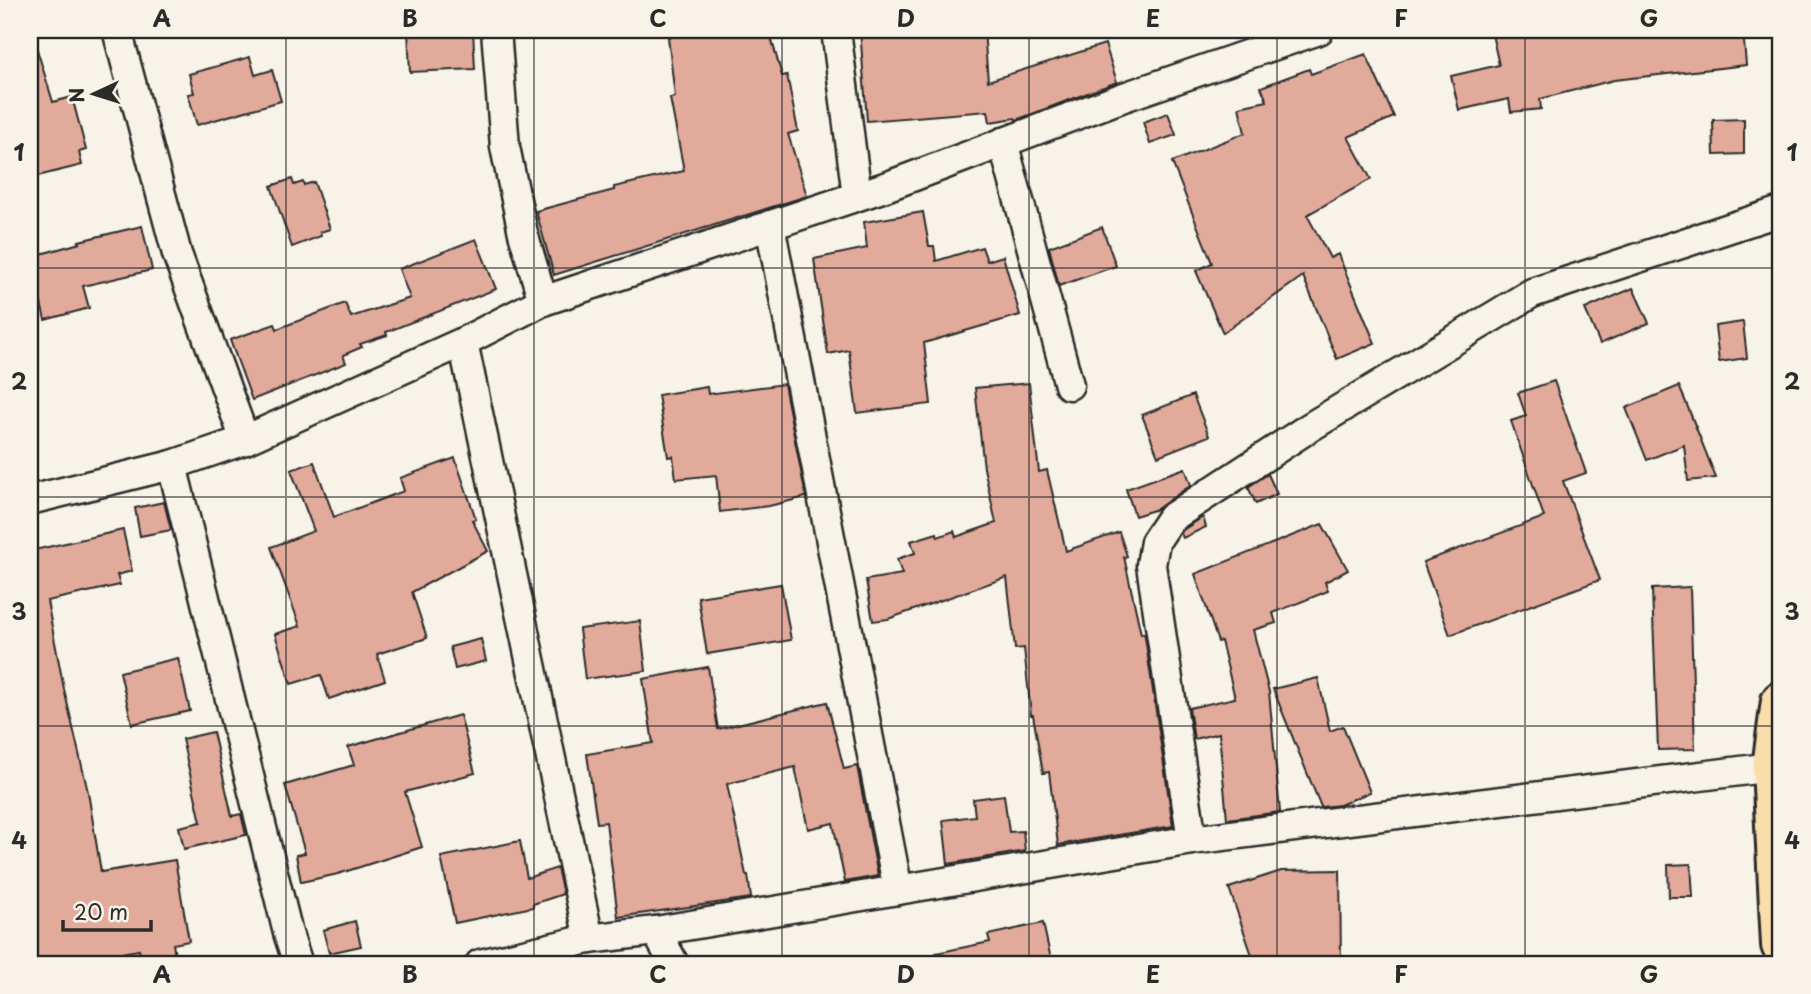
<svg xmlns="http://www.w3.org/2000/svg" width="1811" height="994" font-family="'Playpen Sans',sans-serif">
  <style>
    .building { fill: #e2aa9a; stroke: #2b2b2b; stroke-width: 2 }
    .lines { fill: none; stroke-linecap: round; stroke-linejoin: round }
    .minor-casing { stroke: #2b2b2b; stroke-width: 33 }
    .trunk-casing { stroke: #2b2b2b; stroke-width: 44 }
    .minor { stroke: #f7f3e8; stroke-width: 28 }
    .trunk { stroke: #faddab; stroke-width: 38 }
    .grid { fill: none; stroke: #2b2b2b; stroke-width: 2; stroke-opacity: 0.55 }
    .neatline { fill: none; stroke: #2b2b2b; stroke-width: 2.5 }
    .grid-label { font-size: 23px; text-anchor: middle; font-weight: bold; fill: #2b2b2b }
  </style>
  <rect width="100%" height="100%" fill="#f7f3e8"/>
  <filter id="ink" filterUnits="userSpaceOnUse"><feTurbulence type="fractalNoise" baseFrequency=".0143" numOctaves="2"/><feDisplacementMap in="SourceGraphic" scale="14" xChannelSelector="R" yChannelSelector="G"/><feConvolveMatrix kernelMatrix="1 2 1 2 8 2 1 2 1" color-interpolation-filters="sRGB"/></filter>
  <g filter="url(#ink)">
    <g class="building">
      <polygon points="408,30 473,30 475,69 410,72"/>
      <polygon points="726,30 769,30 782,76 787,75 798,131 788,134 807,196 554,275 536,211 614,190 614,187 684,171 670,98 675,97 668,37"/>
      <polygon points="860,30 984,30 988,81 1105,44 1117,82 1016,120 1015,118 990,122 988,111 867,121"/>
      <polygon points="1491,30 1743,30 1746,65 1614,80 1540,99 1541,109 1511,112 1509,99 1459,110 1451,76 1499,65"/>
      <polygon points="30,46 36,46 53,102 72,97 86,150 79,152 82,165 30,178"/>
      <polygon points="1366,54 1394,117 1348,137 1371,179 1307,215 1330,258 1338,254 1375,343 1337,359 1303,276 1223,333 1196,271 1212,263 1172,162 1245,133 1239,107 1267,101 1261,87 1309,69 1311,74"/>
      <polygon points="250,57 255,75 272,70 281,101 197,125 188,94 194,93 189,74"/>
      <polygon points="1168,113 1176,135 1150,144 1143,122"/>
      <polygon points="1744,119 1744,154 1714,155 1713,120"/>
      <polygon points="292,179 294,185 303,182 304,185 314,182 330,229 320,232 321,236 292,247 271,186"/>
      <polygon points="923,212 929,246 934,246 936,261 982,247 987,261 1003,256 1020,315 924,343 931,404 857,413 849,350 828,354 814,259 867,248 864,222"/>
      <polygon points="142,226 152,270 83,286 89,308 45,320 30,257 80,243 79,241"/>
      <polygon points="1102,227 1116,266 1059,286 1049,247"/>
      <polygon points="476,239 496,289 386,332 387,335 360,344 362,347 343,355 346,363 252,400 230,340 275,324 277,329 345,303 351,317 410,298 399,269"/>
      <polygon points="1633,288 1649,323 1600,344 1585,309"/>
      <polygon points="1743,322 1747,358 1719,362 1715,326"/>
      <polygon points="1554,381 1586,473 1563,481 1600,580 1450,635 1423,562 1544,517 1511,421 1526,416 1518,393"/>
      <polygon points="1029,383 1039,472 1047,470 1066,551 1119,532 1127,556 1124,557 1141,634 1144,633 1145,637 1173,826 1058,845 1049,772 1043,773 1033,715 1031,715 1024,648 1015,649 1007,577 888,619 873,621 866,580 902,574 897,559 915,553 911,541 937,533 938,537 954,531 956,537 996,523 984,468 975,388"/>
      <polygon points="784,384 806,497 769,506 720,512 716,475 676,479 673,456 668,457 658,395 707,387 708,394"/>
      <polygon points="1679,386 1687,405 1716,478 1688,481 1684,445 1647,460 1626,408"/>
      <polygon points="1193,395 1209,436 1158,456 1142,415"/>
      <polygon points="455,458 476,519 472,520 488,551 412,592 427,638 377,654 385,680 329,699 321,675 291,684 275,634 300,626 271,547 314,531 291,470 314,462 334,517 404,491 400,478"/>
      <polygon points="1185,468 1191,485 1157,509 1135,516 1126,489"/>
      <polygon points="1268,474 1277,494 1256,504 1248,487"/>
      <polygon points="164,502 171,530 140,536 135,508"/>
      <polygon points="1203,517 1206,527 1183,538 1181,533 1183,530"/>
      <polygon points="1322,524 1348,570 1325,582 1328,591 1273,613 1276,623 1253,630 1269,692 1280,812 1227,819 1219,733 1194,739 1189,708 1235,698 1221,641 1218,642 1195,574"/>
      <polygon points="123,530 132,571 117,575 120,585 47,601 64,689 88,792 101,872 175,860 189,941 173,944 175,956 142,962 139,950 85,959 85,964 30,964 30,768 35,766 30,743 30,551"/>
      <polygon points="781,584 791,640 707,654 698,597"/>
      <polygon points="1690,587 1695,749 1658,750 1652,589"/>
      <polygon points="640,621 646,671 585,679 579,629"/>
      <polygon points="481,639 486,661 455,669 450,647"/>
      <polygon points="178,658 190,711 132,724 120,672"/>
      <polygon points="708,667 718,729 827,702 844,769 857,766 878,876 845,882 833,823 808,829 795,767 727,784 746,875 748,875 751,898 618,917 606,822 597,823 587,754 653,743 643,679"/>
      <polygon points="1318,678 1330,731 1343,726 1370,792 1340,805 1321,807 1273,689"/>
      <polygon points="460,715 475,773 405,792 422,847 338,874 301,882 296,855 305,853 285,785 354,765 348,747"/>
      <polygon points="213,732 232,816 241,814 246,835 184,849 179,827 201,822 182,739"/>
      <polygon points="1004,795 1009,832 1023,831 1025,851 948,864 943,820 975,816 973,799"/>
      <polygon points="520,841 527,878 557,868 563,894 533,904 533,907 455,923 441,857"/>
      <polygon points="1691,864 1693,897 1669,897 1668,865"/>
      <polygon points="1340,870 1341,964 1255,964 1229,888 1281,871"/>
      <polygon points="355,921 361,946 329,953 323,930"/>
      <polygon points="1043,923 1052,964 938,964 936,953 990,942 988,935"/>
    </g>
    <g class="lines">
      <g class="minor-casing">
        <g id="minor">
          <polyline points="117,30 177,254 245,440"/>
          <polyline points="496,30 505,147 523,233 543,301"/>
          <polyline points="836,30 857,196"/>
          <polyline points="1003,142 1069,385"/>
          <polyline points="770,225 898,890"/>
          <polyline points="463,342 589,939"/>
          <polyline points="172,465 288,933 298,964"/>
          <polyline points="30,500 172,465 245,440 463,342 543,301 888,186 1121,98 1319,30"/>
          <polyline points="1192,840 1151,565 1155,542 1171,518 1307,429 1532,293 1781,211"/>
          <polyline points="656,931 674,964"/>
          <polyline points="480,964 589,939 656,931 1192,840 1772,767"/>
        </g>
      </g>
      <g class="trunk-casing">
        <polyline id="trunk" points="1781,701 1772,767 1781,945"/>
      </g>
      <use href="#minor" class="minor"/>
      <use href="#trunk" class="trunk"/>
    </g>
  </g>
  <path class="grid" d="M286,30V964M534,30V964M782,30V964M1029,30V964M1277,30V964M1525,30V964M30,268H1781M30,497H1781M30,726H1781"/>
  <rect width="1811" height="994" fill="none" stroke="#f7f3e8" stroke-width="77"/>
  <g transform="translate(94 94) rotate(266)" stroke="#f7f3e8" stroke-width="5" paint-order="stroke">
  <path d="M0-5L12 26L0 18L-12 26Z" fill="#2b2b2b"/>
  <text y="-10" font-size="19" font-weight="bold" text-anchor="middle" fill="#2b2b2b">N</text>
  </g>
  <path d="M63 920v10h88v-10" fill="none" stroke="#2b2b2b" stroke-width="3.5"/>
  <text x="74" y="920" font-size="21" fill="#2b2b2b" stroke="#f7f3e8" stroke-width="5" paint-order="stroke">20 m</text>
  <rect x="38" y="38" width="1734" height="918" class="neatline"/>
  <g class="grid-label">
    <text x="162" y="27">A</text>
    <text x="410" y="27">B</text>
    <text x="658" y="27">C</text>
    <text x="906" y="27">D</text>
    <text x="1153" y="27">E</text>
    <text x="1401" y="27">F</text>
    <text x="1649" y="27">G</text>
    <text x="19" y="161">1</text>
    <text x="1792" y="161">1</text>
    <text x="19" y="390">2</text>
    <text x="1792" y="390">2</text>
    <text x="19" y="620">3</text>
    <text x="1792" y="620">3</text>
    <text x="19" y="849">4</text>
    <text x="1792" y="849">4</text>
    <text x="162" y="983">A</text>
    <text x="410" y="983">B</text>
    <text x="658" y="983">C</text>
    <text x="906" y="983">D</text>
    <text x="1153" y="983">E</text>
    <text x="1401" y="983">F</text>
    <text x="1649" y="983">G</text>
  </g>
</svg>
